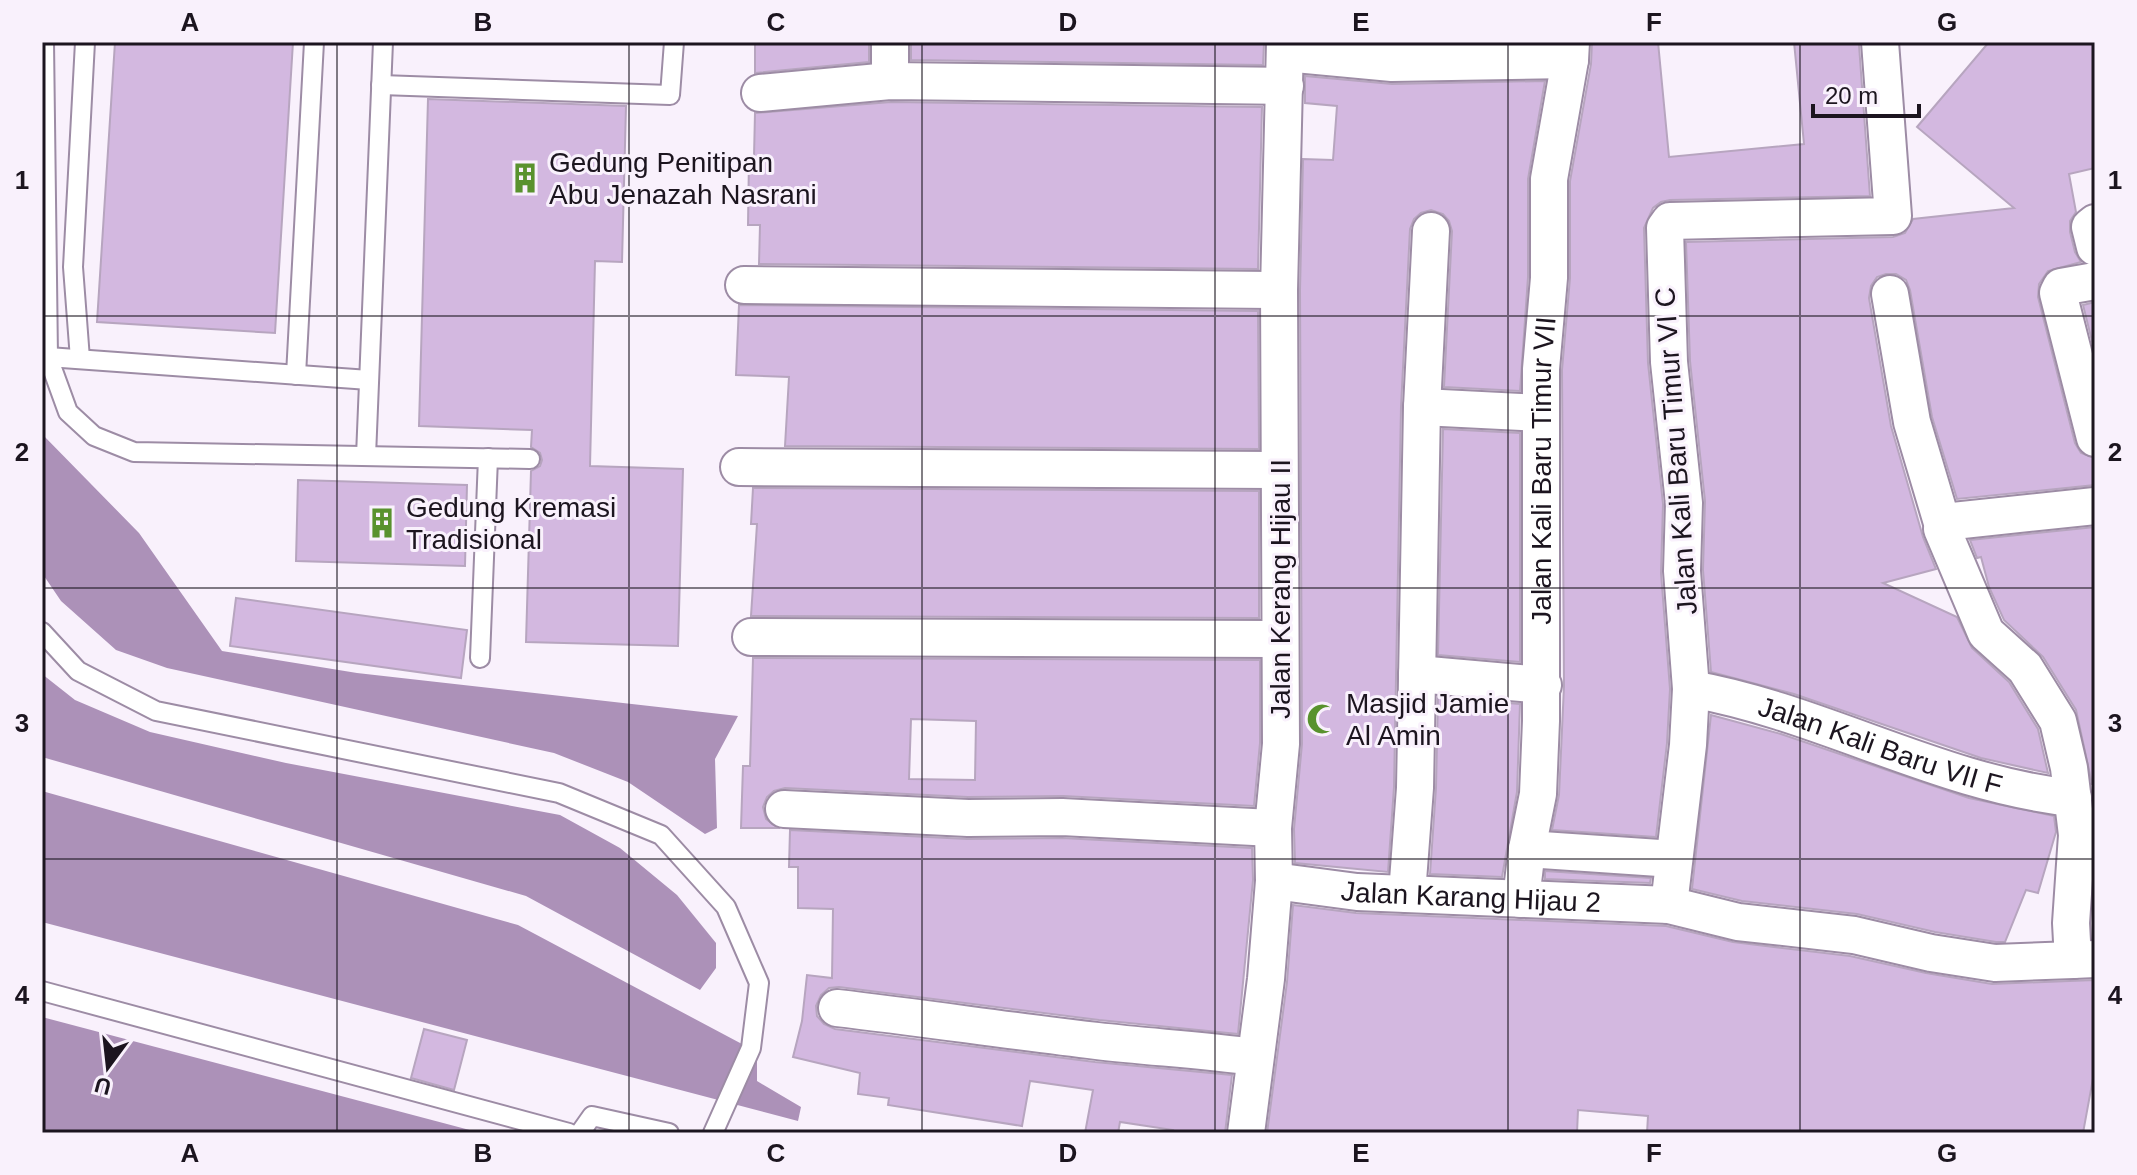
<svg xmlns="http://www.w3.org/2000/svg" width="2137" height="1175" font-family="Helvetica,sans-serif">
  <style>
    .water { fill: #ac91b8 }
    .building { fill: #d3b8e0; stroke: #b7a5bf; stroke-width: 2; fill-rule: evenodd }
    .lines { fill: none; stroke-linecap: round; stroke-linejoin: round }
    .service-casing { stroke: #9d8ca5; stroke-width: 22 }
    .minor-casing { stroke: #9d8ca5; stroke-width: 40 }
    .service { stroke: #fff; stroke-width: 18 }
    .minor { stroke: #fff; stroke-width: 36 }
    .grid { fill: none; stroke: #1c151f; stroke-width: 2; stroke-opacity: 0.55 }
    .labels { text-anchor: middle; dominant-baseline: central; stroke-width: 6; stroke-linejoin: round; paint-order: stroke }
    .poi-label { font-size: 28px; fill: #1c151f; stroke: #f9f1fc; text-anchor: start }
    .street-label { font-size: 28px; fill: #1c151f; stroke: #f9f1fc }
    .neatline { fill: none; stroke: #1c151f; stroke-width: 3 }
    .grid-label { font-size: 26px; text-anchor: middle; font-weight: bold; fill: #1c151f }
  </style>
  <rect width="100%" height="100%" fill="#f9f1fc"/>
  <g class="water">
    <polygon points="42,434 139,533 222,651 357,673 738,716 715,759 717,828 705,834 628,782 554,753 167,668 116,650 61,601 42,573"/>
    <polygon points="42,674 75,700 150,732 286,763 560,815 620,848 677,895 716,943 716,968 700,990 526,896 42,757"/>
    <polygon points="42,791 518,925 757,1052 757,1081 801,1107 798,1121 42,922"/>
    <polygon points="42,1017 481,1133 42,1133"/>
  </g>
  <g class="building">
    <polygon points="115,42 293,42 275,333 97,322"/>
    <polygon points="755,42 869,42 869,62 755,73"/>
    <polygon points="911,42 1264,43 1263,65 911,60"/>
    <polygon points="1592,42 1658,42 1669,157 1804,144 1794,42 1859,42 1859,45 1870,196 1670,200 1661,202 1653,208 1644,228 1648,363 1663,504 1661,573 1670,689 1667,743 1656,837 1552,830 1559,795 1564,686 1562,370 1570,278 1570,181 1591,64"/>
    <polygon points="1989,42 2095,42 2095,168 2069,174 2076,212 2070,221 2070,232 2075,252 2081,262 2048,271 2039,284 2038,297 2075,443 2081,453 2095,458 2095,485 1957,499 1932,417 1910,290 1906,280 1896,274 1886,274 1877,277 1871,286 1869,298 1891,426 1923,537 1936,569 1883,583 1957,617 1972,648 2009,682 2038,729 2048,773 1981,758 1794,694 1711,672 1703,570 1705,501 1690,361 1686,242 1893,237 1905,233 1913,219 2014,208 1917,127"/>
    <polygon points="1305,76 1392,84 1545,81 1528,179 1528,277 1520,391 1444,387 1452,231 1449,221 1443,214 1431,210 1421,213 1414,219 1410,229 1401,407 1394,787 1388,872 1295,863 1294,829 1302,744 1300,290 1303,159 1333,160 1337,106 1305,103"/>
    <polygon points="428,99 626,106 622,262 595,261 590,466 683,469 678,646 526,642 531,471 540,466 542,460 540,453 531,447 532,430 419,426"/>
    <polygon points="891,102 1262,107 1258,269 759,264 760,225 748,225 749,157 754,157 755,113"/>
    <polygon points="2095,302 2095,353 2083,305"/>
    <polygon points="739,305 1258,311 1259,449 785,446 789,377 736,375"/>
    <polygon points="1443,429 1520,433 1520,662 1438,655"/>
    <polygon points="298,480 467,485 465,566 296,561"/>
    <polygon points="753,488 1259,491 1259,618 751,616 757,524 751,524"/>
    <polygon points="2095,527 2095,784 2092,784 2076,710 2043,657 2004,620 1989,587 1981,557 1977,558 1970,540"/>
    <polygon points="236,598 467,630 461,678 230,646"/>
    <path d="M753,658L1260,660V743L1254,806L1063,796L968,797L785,788L774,791L767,797L763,807L766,819L778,828H741L743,766H750ZM911,719L976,721L975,780L909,779Z"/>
    <polygon points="1438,697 1520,704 1517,792 1502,877 1430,874 1436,788"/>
    <polygon points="1711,715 1781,734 1969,798 2054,816 2056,832 2038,893 2026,890 2005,942 1996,942 1935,932 1857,914 1742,901 1692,889"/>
    <polygon points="790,830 967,839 1062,838 1252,848 1253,880 1238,1034 1099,1020 839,987 829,988 821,995 816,1006 817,1016 824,1024 835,1029 1095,1062 1232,1075 1225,1133 1172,1133 1173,1130 1120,1122 1118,1133 1085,1133 1093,1090 1030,1081 1022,1126 888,1105 889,1098 858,1094 860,1073 793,1057 802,1021 807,975 832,978 833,909 798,908 798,867 789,867"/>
    <polygon points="1545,871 1651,878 1650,883 1545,879"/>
    <polygon points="1293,905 1356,913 1666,926 1733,942 1850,956 1926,973 1992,984 2095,980 2094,1073 2083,1133 1647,1133 1648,1116 1578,1110 1577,1133 1267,1133 1287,982"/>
    <polygon points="424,1029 467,1040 454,1090 411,1078"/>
  </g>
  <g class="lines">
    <g class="service-casing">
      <g id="service">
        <polyline points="44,42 48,357 68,412 94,436 134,452 530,459"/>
        <polyline points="381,85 670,95 674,42"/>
        <polyline points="48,357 369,380"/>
        <polyline points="80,359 73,267 85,42"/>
        <polyline points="296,375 314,42"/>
        <polyline points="366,456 383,42"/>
        <polyline points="42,632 78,671 156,711 559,793 661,835 726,907 759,983 751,1048 713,1133"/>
        <polyline points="480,658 488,458"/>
        <polyline points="42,991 569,1133"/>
        <polyline points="580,1133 592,1116 669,1133"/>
      </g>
    </g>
    <g class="minor-casing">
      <g id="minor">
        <polyline points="890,42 890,81"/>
        <polyline points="1285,53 1392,63 1570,60"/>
        <polyline points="760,93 890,81 1285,86"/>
        <polyline points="2095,223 2090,227 2095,247"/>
        <polyline points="2095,281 2061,287 2058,293 2095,438"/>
        <polyline points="744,285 1279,290"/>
        <polyline points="1890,294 1912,422 1943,526"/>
        <polyline points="1422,407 1540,413"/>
        <polyline points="739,467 1279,470"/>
        <polyline points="2095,506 1953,521 1942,529 1986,633 2025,668 2058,721 2069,768 2077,835 2071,923 2073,960 2095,959"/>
        <polyline points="751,637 1280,639"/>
        <polyline points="1417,674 1543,685"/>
        <path id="s1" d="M1691,689C1822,712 1940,784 2073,798"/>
        <polyline points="784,809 968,818 1062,817 1273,828"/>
        <polyline points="1527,849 1674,859"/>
        <path id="s2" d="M1274,881L1357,892L1669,905L1738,922L1854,935L1931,953L1995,963L2073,960"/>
        <polyline points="1407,894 1415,788 1422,407 1431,231"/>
        <path id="s3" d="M1521,899L1527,849L1538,794L1541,721V369L1549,278V179L1570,60L1571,42"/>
        <polyline points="1669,905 1688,745 1691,689 1682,571 1684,503 1669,362 1665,228 1670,221 1893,216 1880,42"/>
        <path d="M837,1008C924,1018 1010,1031 1097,1041C1149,1047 1202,1050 1254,1057"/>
        <polyline points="1246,1133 1266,979 1274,881 1273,828 1281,744 1279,290 1285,42"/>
      </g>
    </g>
    <use href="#service" class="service"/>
    <use href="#minor" class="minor"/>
  </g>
  <path class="grid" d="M337,42V1133M629,42V1133M922,42V1133M1215,42V1133M1508,42V1133M1800,42V1133M42,316H2095M42,588H2095M42,859H2095"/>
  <defs>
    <g id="building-bare" transform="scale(2.4)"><path d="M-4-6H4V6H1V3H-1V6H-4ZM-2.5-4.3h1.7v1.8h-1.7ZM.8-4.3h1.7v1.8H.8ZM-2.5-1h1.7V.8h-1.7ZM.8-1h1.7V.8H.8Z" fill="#59922e" stroke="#f9f1fc" stroke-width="2.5" paint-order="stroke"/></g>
    <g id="mosque-bare" transform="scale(2.4)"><path d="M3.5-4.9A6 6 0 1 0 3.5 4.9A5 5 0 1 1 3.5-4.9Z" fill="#59922e" stroke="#f9f1fc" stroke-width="2.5" paint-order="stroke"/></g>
  </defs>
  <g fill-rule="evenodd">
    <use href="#building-bare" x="525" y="178"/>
    <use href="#building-bare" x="382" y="523"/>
    <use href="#mosque-bare" x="1322" y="719"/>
  </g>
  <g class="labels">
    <g class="poi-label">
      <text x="549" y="162">Gedung Penitipan<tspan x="549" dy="32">Abu Jenazah Nasrani</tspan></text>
      <text x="406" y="507">Gedung Kremasi<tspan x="406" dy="32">Tradisional</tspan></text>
      <text x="1346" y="703">Masjid Jamie<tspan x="1346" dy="32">Al Amin</tspan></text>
    </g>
    <g class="street-label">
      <text transform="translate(1676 451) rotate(-94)">Jalan Kali Baru Timur VI C</text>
      <text stroke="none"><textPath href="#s3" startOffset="430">Jalan Kali Baru Timur VII</textPath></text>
      <text transform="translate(1280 589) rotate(-90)">Jalan Kerang Hijau II</text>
      <text stroke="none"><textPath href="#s1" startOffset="198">Jalan Kali Baru VII F</textPath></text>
      <text stroke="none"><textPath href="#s2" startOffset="198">Jalan Karang Hijau 2</textPath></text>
    </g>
  </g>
  <rect width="2137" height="1175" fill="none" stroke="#f9f1fc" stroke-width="88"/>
  <g transform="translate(108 1067) rotate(195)" stroke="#f9f1fc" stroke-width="6" paint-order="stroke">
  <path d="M0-6L14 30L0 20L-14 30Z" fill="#1c151f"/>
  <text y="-12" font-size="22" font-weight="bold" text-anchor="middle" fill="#1c151f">U</text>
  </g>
  <path d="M1813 104v12h106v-12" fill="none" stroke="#1c151f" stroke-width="4"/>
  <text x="1825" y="104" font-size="24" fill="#1c151f" stroke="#f9f1fc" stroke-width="6" paint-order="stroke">20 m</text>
  <rect x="44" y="44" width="2049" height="1087" class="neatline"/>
  <g class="grid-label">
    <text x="190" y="31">A</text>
    <text x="483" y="31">B</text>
    <text x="776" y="31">C</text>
    <text x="1068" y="31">D</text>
    <text x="1361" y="31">E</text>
    <text x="1654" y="31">F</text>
    <text x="1947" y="31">G</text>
    <text x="22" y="189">1</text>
    <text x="2115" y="189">1</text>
    <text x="22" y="461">2</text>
    <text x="2115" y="461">2</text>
    <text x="22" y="732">3</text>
    <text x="2115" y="732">3</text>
    <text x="22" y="1004">4</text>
    <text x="2115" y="1004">4</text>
    <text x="190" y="1162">A</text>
    <text x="483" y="1162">B</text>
    <text x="776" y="1162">C</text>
    <text x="1068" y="1162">D</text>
    <text x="1361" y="1162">E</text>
    <text x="1654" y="1162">F</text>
    <text x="1947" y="1162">G</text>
  </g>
</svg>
